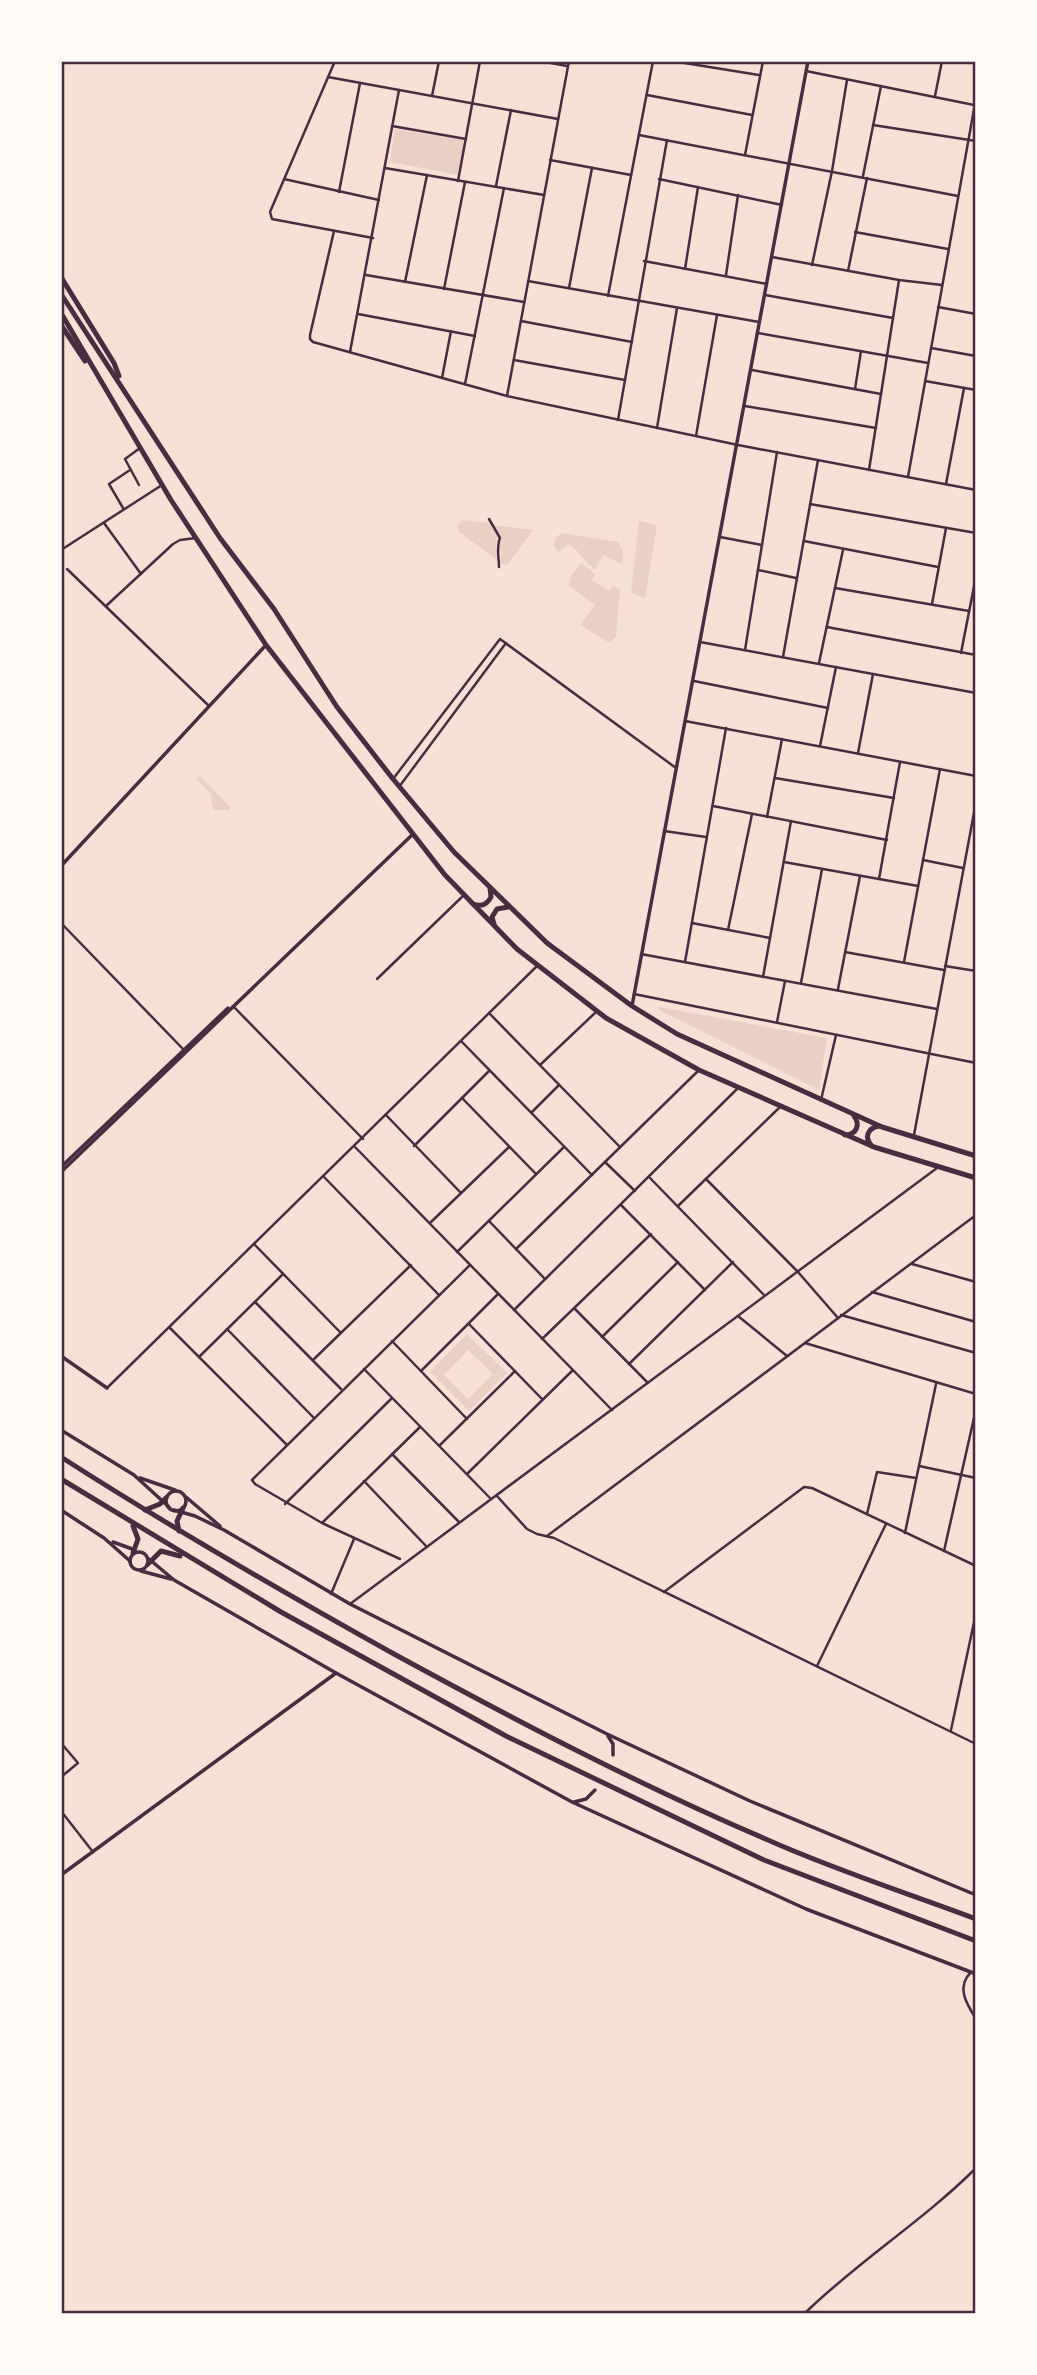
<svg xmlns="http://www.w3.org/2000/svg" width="1037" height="2375" font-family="Cabin,sans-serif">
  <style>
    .green { fill: #ebcfc5; fill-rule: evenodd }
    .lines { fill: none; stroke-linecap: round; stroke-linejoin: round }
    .pedestrian { stroke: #4a2c40; stroke-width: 2.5 }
    .minor { stroke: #4a2c40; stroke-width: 2.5 }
    .tertiary { stroke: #4a2c40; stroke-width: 3.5 }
    .trunk { stroke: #4a2c40; stroke-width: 5 }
    .motorway { stroke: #4a2c40; stroke-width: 5 }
    .neatline { fill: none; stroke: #4a2c40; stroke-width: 2.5 }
  </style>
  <rect width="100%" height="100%" fill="#f7e1d7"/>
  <g class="green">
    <polygon points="395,129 464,140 458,175 390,162"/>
    <polygon points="463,520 489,523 498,538 496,545 498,561 458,531 458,525"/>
    <polygon points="639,521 657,525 645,598 631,593"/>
    <polygon points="494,525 533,530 507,565 500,563 502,553 498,546 502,539"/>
    <path d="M561,533L618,542L623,551L622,564L603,555L595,570C584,562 580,551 569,544L558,552L554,546L555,539Z"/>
    <polygon points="581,563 595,574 592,580 609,591 613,586 620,590 616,637 610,642 606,641 580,625 595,605 569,586 571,576"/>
    <polygon points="200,776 230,807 230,810 214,810 212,805 211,794 197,779"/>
    <polygon points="659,1007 827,1038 819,1090 659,1010"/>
    <path d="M467,1334L507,1373L469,1411L430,1372ZM468,1350L493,1374L468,1399L444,1375Z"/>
  </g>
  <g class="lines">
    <path class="pedestrian" d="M489,519L500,538C496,547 499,557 499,567"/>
    <g class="minor">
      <polyline points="335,61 270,212 272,219 373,238"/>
      <polyline points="540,61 567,66"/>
      <polyline points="672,61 759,75"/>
      <polyline points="806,71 974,105"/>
      <polyline points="328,77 558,119"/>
      <polyline points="647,95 752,115"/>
      <polyline points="432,96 439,61"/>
      <polyline points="935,96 942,61"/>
      <polyline points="873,125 976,141"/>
      <polyline points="392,126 466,139"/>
      <polyline points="639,135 958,196"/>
      <polyline points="745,155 763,61"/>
      <polyline points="550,160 631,175"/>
      <polyline points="385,168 544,195"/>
      <polyline points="863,176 881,86"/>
      <polyline points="284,179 379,200"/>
      <polyline points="659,179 782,205"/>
      <polyline points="458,181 480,61"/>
      <polyline points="496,186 511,110"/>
      <polyline points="339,192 360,83"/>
      <polyline points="334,231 310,335 310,339 313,342 507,396 738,445 976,490"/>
      <polyline points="855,232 948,249"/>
      <polyline points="772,257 899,280 942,285"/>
      <polyline points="644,261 767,284"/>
      <polyline points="812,265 832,171 847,80"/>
      <polyline points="685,269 698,187"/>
      <polyline points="848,271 867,178"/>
      <polyline points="366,275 524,302"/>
      <polyline points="726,275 738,195"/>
      <polyline points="528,281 759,322"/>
      <polyline points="405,282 427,175"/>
      <polyline points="569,288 592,168"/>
      <polyline points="444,289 465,182"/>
      <polyline points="765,295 893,318"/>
      <polyline points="608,296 653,61"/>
      <polyline points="938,307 976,314"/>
      <polyline points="358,314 475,336"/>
      <polyline points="521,321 632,342"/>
      <polyline points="758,333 928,363"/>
      <polyline points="931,348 976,356"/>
      <polyline points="350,352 399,90"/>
      <polyline points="514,360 625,380"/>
      <polyline points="752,370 881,394"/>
      <polyline points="442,378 451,331"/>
      <polyline points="925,381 976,390"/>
      <polyline points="465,384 504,188"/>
      <polyline points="855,389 861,351"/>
      <polyline points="507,396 569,61"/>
      <polyline points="745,406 876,428"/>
      <polyline points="618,420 667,140"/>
      <polyline points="657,428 677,308"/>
      <polyline points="696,436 717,315"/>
      <polyline points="869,470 899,280"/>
      <polyline points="908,477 976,98"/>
      <polyline points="946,484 964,388"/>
      <polyline points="139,485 125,459 140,448"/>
      <polyline points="810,504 976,533"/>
      <polyline points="123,508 109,484 130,470"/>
      <polyline points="104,523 141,574"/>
      <polyline points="720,537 762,545"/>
      <polyline points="804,541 938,567"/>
      <polyline points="61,550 162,485"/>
      <polyline points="67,569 209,706"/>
      <polyline points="758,570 796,578"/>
      <polyline points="835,588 969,611"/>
      <polyline points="932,604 946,528"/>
      <polyline points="106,606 173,544 180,540 196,538"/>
      <polyline points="827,627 976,655"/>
      <polyline points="700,642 976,693"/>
      <polyline points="745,650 777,452"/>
      <polyline points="961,653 976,576"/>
      <polyline points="783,657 818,460"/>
      <polyline points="819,663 843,550"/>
      <polyline points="694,681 828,708"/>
      <polyline points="685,721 976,776"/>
      <polyline points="820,746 836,667"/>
      <polyline points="858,753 873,674"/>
      <polyline points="775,778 894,798"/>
      <polyline points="393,779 500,639 676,768"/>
      <polyline points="399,787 506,643"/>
      <polyline points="713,806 887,840"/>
      <polyline points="767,817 782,739"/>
      <polyline points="664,831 706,837"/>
      <polyline points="923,860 963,868"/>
      <polyline points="784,862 918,886"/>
      <polyline points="879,879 900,762"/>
      <polyline points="61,923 183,1049"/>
      <polyline points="692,923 770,938"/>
      <polyline points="728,930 752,814"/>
      <polyline points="845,952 944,970"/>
      <polyline points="641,954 937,1009"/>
      <polyline points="685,962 726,728"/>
      <polyline points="904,962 940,769"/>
      <polyline points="945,966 976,971"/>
      <polyline points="763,977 791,821"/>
      <polyline points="377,979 464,895"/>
      <polyline points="801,983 822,869"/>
      <polyline points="838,989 860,876"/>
      <polyline points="634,994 976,1063"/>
      <polyline points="233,1006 363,1139"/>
      <polyline points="490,1014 620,1147"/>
      <polyline points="777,1022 785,981"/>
      <polyline points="462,1042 592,1175"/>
      <polyline points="540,1065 596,1012"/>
      <polyline points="462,1098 536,1174"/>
      <polyline points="821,1100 836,1035"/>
      <polyline points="532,1112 559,1085"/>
      <polyline points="386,1115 461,1193"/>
      <polyline points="914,1135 976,802"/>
      <polyline points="414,1146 489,1071"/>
      <polyline points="355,1147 612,1410"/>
      <polyline points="605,1162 635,1191"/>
      <polyline points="324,1177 439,1295"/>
      <polyline points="649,1177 764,1295"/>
      <polyline points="706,1179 798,1272 838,1318"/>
      <polyline points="621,1205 705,1290"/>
      <polyline points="678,1206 780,1107"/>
      <polyline points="489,1221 545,1279"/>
      <polyline points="431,1222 509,1147"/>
      <polyline points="254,1244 340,1332"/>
      <polyline points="516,1249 699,1070"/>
      <polyline points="457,1252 564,1147"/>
      <polyline points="912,1264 976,1282"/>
      <polyline points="872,1292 976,1322"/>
      <polyline points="255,1302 341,1389"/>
      <polyline points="574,1308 648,1383"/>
      <polyline points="514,1310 738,1088"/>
      <polyline points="841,1315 976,1353"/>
      <polyline points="738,1316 787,1356"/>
      <polyline points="469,1324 542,1399"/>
      <polyline points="170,1328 286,1444"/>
      <polyline points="227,1329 313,1417"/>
      <polyline points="602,1337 678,1262"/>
      <polyline points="542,1339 651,1234"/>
      <polyline points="392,1341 467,1419"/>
      <polyline points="805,1343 976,1394"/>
      <polyline points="199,1357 283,1274"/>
      <polyline points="313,1360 411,1265"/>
      <polyline points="629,1364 733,1262"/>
      <polyline points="364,1369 491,1499"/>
      <polyline points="421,1371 498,1294"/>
      <polyline points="107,1388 537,966"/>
      <polyline points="440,1445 515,1371"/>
      <polyline points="392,1454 459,1522"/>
      <polyline points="919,1466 976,1478"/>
      <polyline points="467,1474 572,1371"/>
      <polyline points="364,1481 427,1547"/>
      <polyline points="497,1496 527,1529 537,1534 554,1538 976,1744"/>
      <polyline points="285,1504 392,1398"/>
      <polyline points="867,1514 877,1472 916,1478"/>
      <polyline points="323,1522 420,1427"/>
      <polyline points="905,1533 936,1384"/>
      <polyline points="547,1536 976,1215"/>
      <polyline points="944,1551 976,1409"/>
      <polyline points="400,1559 322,1523 255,1484 252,1480 470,1265"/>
      <polyline points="664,1592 804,1487 812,1488 976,1566"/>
      <polyline points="331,1594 354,1539"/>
      <polyline points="350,1604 937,1168"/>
      <polyline points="817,1666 886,1524"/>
      <polyline points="951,1730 976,1613"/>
      <polyline points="61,1743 78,1763 61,1777"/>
      <polyline points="61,1811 93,1852"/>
      <path d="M971,1972C956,1987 966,2003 976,2019"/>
      <path d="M804,2314C858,2261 923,2221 976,2168"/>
    </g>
    <g class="tertiary">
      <polyline points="61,866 266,645"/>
      <polyline points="632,1006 808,61"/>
      <polyline points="61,1167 228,1008"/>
      <polyline points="61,1172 412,835"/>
      <polyline points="61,1356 107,1388"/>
      <polyline points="61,1430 134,1475 169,1507"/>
      <polyline points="140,1478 175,1490"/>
      <circle cx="176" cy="1501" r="10"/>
      <polyline points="186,1497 220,1526"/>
      <polyline points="61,1510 104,1538 130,1561"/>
      <polyline points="174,1510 195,1516 224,1530 350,1604 607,1734 750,1801 976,1895"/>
      <polyline points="113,1542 135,1550"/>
      <circle cx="139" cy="1561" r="9"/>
      <polyline points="149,1559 174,1580 336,1673 572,1802 806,1909 976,1974"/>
      <polyline points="141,1571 171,1579"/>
      <polyline points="608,1736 613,1744 613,1755"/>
      <polyline points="574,1802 586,1799 595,1790"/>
      <polyline points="61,1875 336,1673"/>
    </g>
    <g class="trunk">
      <polyline points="61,277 114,363 119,376"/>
      <polyline points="61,294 220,538 274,609 337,707 393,779 454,852 547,943 632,1006 677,1034 882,1127 976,1156"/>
      <polyline points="61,313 171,500 266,645 445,875 517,949 606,1018 699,1070 874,1147 976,1178"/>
      <polyline points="61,325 85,361"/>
      <path d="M473,904C481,907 487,905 491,897L490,888"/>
      <polyline points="494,924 492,917 497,909 508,907"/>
      <path d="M845,1135C856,1135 861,1125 854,1116"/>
      <path d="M872,1146C864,1138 867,1128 879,1126"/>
    </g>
    <g class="motorway">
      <path d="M61,1457C170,1527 281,1591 394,1654C517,1721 639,1785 768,1840C835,1870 907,1893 976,1919"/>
      <polyline points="61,1479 281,1612 506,1736 764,1860 976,1941"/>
      <polyline points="145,1510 160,1504 166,1498"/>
      <polyline points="133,1526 138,1539 133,1553"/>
      <polyline points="179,1531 177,1521 183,1508"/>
      <polyline points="148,1564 161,1551 180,1556"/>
    </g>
  </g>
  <rect width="1037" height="2375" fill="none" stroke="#fffaf5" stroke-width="126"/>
  <rect x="63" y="63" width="911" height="2249" class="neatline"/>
</svg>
